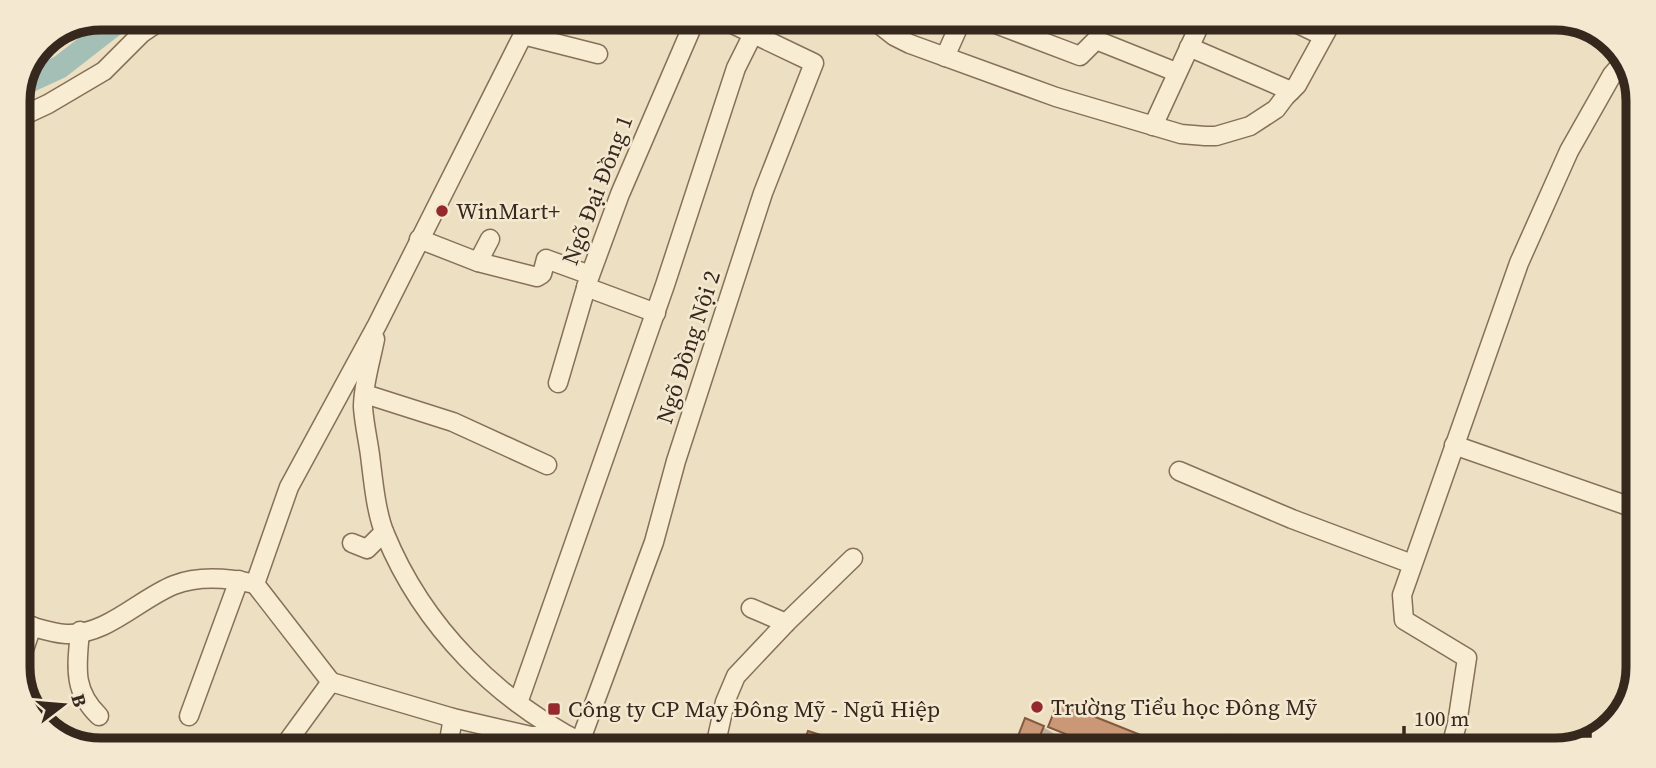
<svg xmlns="http://www.w3.org/2000/svg" width="1656" height="768" font-family="'Source Serif 4',serif">
  <style>
    .shadow { fill: #0003 }
    .lines { fill: none; stroke-linecap: round; stroke-linejoin: round }
    .river { stroke: #a3bfb6; stroke-width: 23 }
    .building { fill: #cb9877; stroke: #84593f; stroke-width: 2 }
    .minor-casing { stroke: #867059; stroke-width: 21 }
    .minor { stroke: #f8ecd3; stroke-width: 18 }
    .poi-dot { fill: #942a2d; stroke: #f4e9d0; stroke-width: 2.5 }
    .labels { text-anchor: middle; dominant-baseline: central; stroke-width: 5; stroke-linejoin: round; paint-order: stroke }
    .street-label { font-size: 23px; fill: #36281d; stroke: #f4e9d0 }
    .poi-label { font-size: 23px; fill: #36281d; stroke: #f4e9d0; text-anchor: start }
    .rim { fill: none; stroke: #36281d; stroke-width: 9 }
  </style>
  <rect width="100%" height="100%" fill="#eddfc1"/>
  <g class="shadow">
    <polygon points="1050,726 1143,738 1204,749 1101,749"/>
    <polygon points="1043,727 1055,734 1050,748 991,748 995,738 1016,746"/>
    <polygon points="1228,738 1248,741 1260,749 1226,749"/>
  </g>
  <g class="lines">
    <polyline class="river" points="23,84 60,67 123,18"/>
  </g>
  <g class="building">
    <polygon points="1058,702 1143,736 1183,744 1182,749 1103,749 1048,727"/>
    <polygon points="1025,718 1044,726 1035,748 989,748 994,736 1015,744"/>
    <polygon points="808,731 852,745 852,747 802,747"/>
    <polygon points="1226,735 1249,740 1247,749 1224,749"/>
  </g>
  <g class="lines">
    <g class="minor-casing">
      <g id="minor">
        <polyline points="875,21 894,36 910,44 1056,97 1181,134 1205,136 1216,136 1250,126 1276,109 1285,97 1297,85 1331,23"/>
        <polyline points="988,21 1080,56 1096,40 1176,72"/>
        <polyline points="1296,23 1323,36"/>
        <polyline points="523,35 598,54"/>
        <polyline points="42,42 44,41"/>
        <polyline points="1189,47 1291,91"/>
        <polyline points="945,57 961,21"/>
        <polyline points="18,118 48,104 104,71 142,33 164,18"/>
        <polyline points="1153,126 1201,22"/>
        <polyline points="419,239 478,262 490,239"/>
        <polyline points="478,262 537,277 542,274 546,259 590,275"/>
        <polyline points="586,287 656,313"/>
        <path d="M375,339C371,360 363,385 363,407C364,423 368,440 370,455C373,479 376,513 385,534C423,627 498,702 588,746"/>
        <polyline points="558,383 588,281 620,194 695,20"/>
        <polyline points="365,394 453,422 547,465"/>
        <polyline points="1454,445 1634,508"/>
        <polyline points="1179,471 1292,519 1412,564"/>
        <polyline points="352,543 367,549 384,532"/>
        <polyline points="751,608 786,623"/>
        <path d="M18,623C33,626 50,633 66,634C106,636 139,599 174,585C200,575 229,578 255,584"/>
        <path d="M80,631C77,666 72,690 99,716"/>
        <polyline points="18,667 32,626"/>
        <polyline points="331,682 453,718 531,736 566,736"/>
        <polyline points="518,703 665,285 736,68 753,34"/>
        <polyline points="189,716 239,580"/>
        <polyline points="580,742 654,542 676,461 763,193 814,63 724,20"/>
        <polyline points="285,745 331,682 255,584 289,487 377,325 531,19"/>
        <polyline points="448,746 453,718"/>
        <polyline points="715,747 725,702 736,676 786,623 853,558"/>
        <polyline points="1450,750 1457,724 1467,658 1404,620 1402,595 1519,263 1569,151 1612,75 1626,59"/>
      </g>
    </g>
    <use href="#minor" class="minor"/>
  </g>
  <g class="poi-dot">
    <circle cx="442" cy="211" r="7"/>
    <circle cx="1037" cy="707" r="7"/>
    <rect x="547" y="702" width="14" height="14" rx="3.5"/>
  </g>
  <g class="labels">
    <g class="street-label">
      <text transform="translate(597 190) rotate(-69)">Ngõ Đại Đồng 1</text>
      <text transform="translate(688 347) rotate(-72)">Ngõ Đồng Nội 2</text>
    </g>
    <g class="poi-label">
      <text x="456" y="211">WinMart+</text>
      <text x="1051" y="707">Trường Tiểu học Đông Mỹ</text>
      <text x="568" y="709">Công ty CP May Đông Mỹ - Ngũ Hiệp</text>
    </g>
  </g>
  <path d="M0 0H1656V768H0ZM101 30H1555A71 71 0 0 1 1626 101V667A71 71 0 0 1 1555 738H101A71 71 0 0 1 30 667V101A71 71 0 0 1 101 30Z" fill="#f4e9d0" fill-rule="evenodd"/>
  <path class="rim" d="M101 30H1555A71 71 0 0 1 1626 101V667A71 71 0 0 1 1555 738H101A71 71 0 0 1 30 667V101A71 71 0 0 1 101 30Z"/>
  <g transform="translate(63 705) rotate(74)" stroke="#f4e9d0" stroke-width="5" paint-order="stroke">
  <path d="M0-5L12 26L0 18L-12 26Z" fill="#36281d"/>
  <text y="-10" font-size="19" font-weight="bold" text-anchor="middle" fill="#36281d">B</text>
  </g>
  <path d="M1404 726v10h186v-10" fill="none" stroke="#36281d" stroke-width="3.5"/>
  <text x="1414" y="726" font-size="21" fill="#36281d" stroke="#f4e9d0" stroke-width="5" paint-order="stroke">100 m</text>
</svg>
